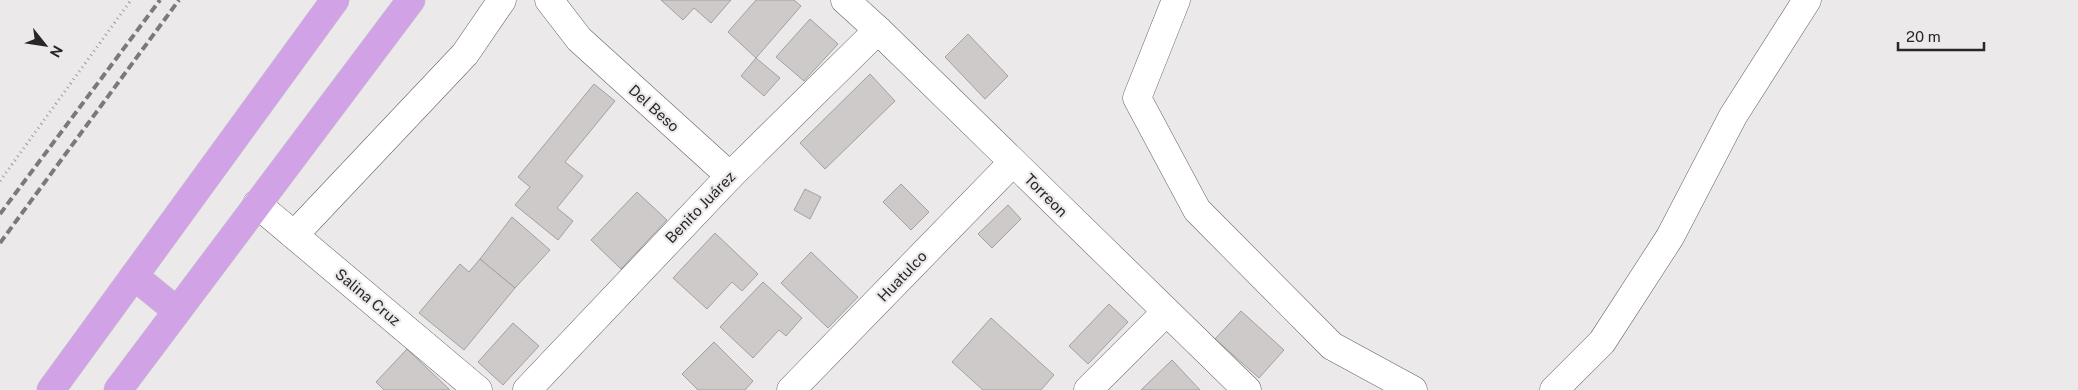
<svg xmlns="http://www.w3.org/2000/svg" width="2078" height="390" font-family="'Public Sans',sans-serif">
  <style>
    .building { fill: #cecaca; stroke: #a4a0a0 }
    .lines { fill: none; stroke-linecap: round; stroke-linejoin: round }
    .minor-casing { stroke: #646162; stroke-width: 29 }
    .major-casing { stroke: #c7c7c7; stroke-width: 29 }
    .path { stroke: #9d9b9c; stroke-width: 3; stroke-dasharray: 1 4; stroke-linecap: butt }
    .minor { stroke: #fff; stroke-width: 28 }
    .major { stroke: #d1a3e6; stroke-width: 28 }
    .rail { stroke: #7b797a; stroke-width: 4; stroke-dasharray: 8 4; stroke-linecap: butt }
    .labels { text-anchor: middle; dominant-baseline: central; stroke-width: 4.5; stroke-linejoin: round; paint-order: stroke }
    .street-label { font-size: 15px; fill: #282728; stroke: #ece9ea }
  </style>
  <rect width="100%" height="100%" fill="#ece9ea"/>
  <g class="building">
    <polygon points="661,0 731,0 711,23 694,8 683,20"/>
    <polygon points="756,0 794,0 801,6 756,58 728,32"/>
    <polygon points="810,19 838,44 804,81 776,57"/>
    <polygon points="968,34 1008,76 985,99 945,57"/>
    <polygon points="756,58 780,78 764,96 741,76"/>
    <polygon points="870,74 895,101 825,169 800,143"/>
    <polygon points="594,84 615,101 565,162 583,176 557,208 573,221 558,240 515,205 530,187 518,177"/>
    <polygon points="901,184 929,212 911,230 883,202"/>
    <polygon points="805,189 821,197 810,219 794,210"/>
    <polygon points="637,192 667,220 621,269 591,240"/>
    <polygon points="1008,205 1021,219 992,248 978,234"/>
    <polygon points="512,217 550,250 515,288 480,259"/>
    <polygon points="715,233 758,274 742,291 732,282 707,309 673,278"/>
    <polygon points="811,252 858,297 828,328 781,283"/>
    <polygon points="480,259 515,288 464,350 419,313 460,264 469,272"/>
    <polygon points="763,282 802,318 786,336 779,330 753,358 720,327"/>
    <polygon points="1109,304 1128,322 1088,364 1069,346"/>
    <polygon points="1241,311 1284,350 1259,378 1215,339"/>
    <polygon points="991,318 1054,375 1041,390 983,390 952,362"/>
    <polygon points="513,323 539,346 503,385 478,362"/>
    <polygon points="714,342 753,381 745,390 698,390 682,374"/>
    <polygon points="407,349 450,390 384,390 376,382"/>
    <polygon points="1172,360 1200,390 1141,390"/>
  </g>
  <g class="lines">
    <g class="minor-casing">
      <g id="minor">
        <polyline points="549,0 579,39 730,176"/>
        <polyline points="845,0 878,30 1247,390"/>
        <polyline points="1176,0 1137,98 1197,210 1332,346 1413,390"/>
        <polyline points="257,204 478,390"/>
        <polyline points="294,235 465,54 502,0"/>
        <polyline points="527,390 730,176 878,30"/>
        <polyline points="791,390 1013,162"/>
        <polyline points="1088,390 1165,313"/>
        <polyline points="1554,390 1602,342 1670,237 1733,116 1807,0"/>
      </g>
    </g>
    <g class="major-casing">
      <g id="major">
        <polyline points="134,276 177,311"/>
        <polyline points="51,390 335,0"/>
        <polyline points="118,390 411,0"/>
      </g>
    </g>
    <polyline class="path" points="0,181 131,0"/>
    <use href="#minor" class="minor"/>
    <use href="#major" class="major"/>
    <g class="rail">
      <polyline points="0,214 160,0"/>
      <polyline points="0,243 179,0"/>
    </g>
  </g>
  <g class="labels">
    <g class="street-label">
      <text transform="translate(654 108) rotate(42)">Del Beso</text>
      <text transform="translate(1046 195) rotate(45)">Torreon</text>
      <text transform="translate(700 207) rotate(-46)">Benito Juárez</text>
      <text transform="translate(902 276) rotate(-46)">Huatulco</text>
      <text transform="translate(368 297) rotate(40)">Salina Cruz</text>
    </g>
  </g>
  <g transform="translate(45 45) rotate(120)" stroke="#ece9ea" stroke-width="4" paint-order="stroke">
  <path d="M0-4L9 19L0 12L-9 19Z" fill="#282728"/>
  <text y="-8" font-size="14" font-weight="bold" text-anchor="middle" fill="#282728">N</text>
  </g>
  <path d="M1898 42v8h86v-8" fill="none" stroke="#282728" stroke-width="2.5"/>
  <text x="1906" y="42" font-size="15" fill="#282728" stroke="#ece9ea" stroke-width="4" paint-order="stroke">20 m</text>
</svg>
